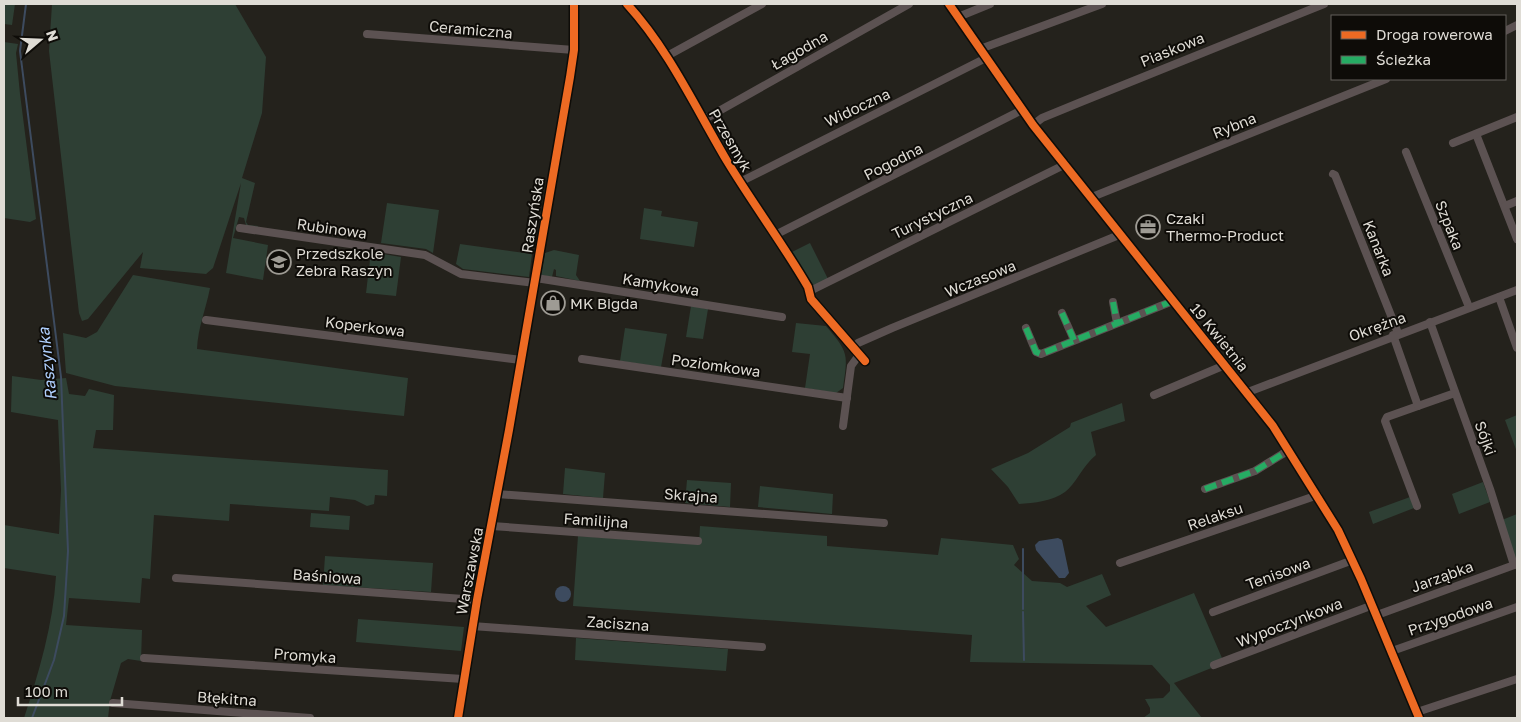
<svg xmlns="http://www.w3.org/2000/svg" width="1521" height="722" font-family="'Golos Text',sans-serif">
  <style>
    .green { fill: #2e3f34 }
    .water { fill: #3d4b5f }
    .lines { fill: none; stroke-linecap: round; stroke-linejoin: round }
    .stream { stroke: #3d4b5f; stroke-width: 2 }
    .minor { stroke: #5c5252; stroke-width: 8 }
    .quiet { stroke: #26ab63; stroke-width: 6; stroke-dasharray: 12 6; stroke-linecap: butt }
    .cycleway-casing { stroke: #0e0c08; stroke-width: 11 }
    .cycleway { stroke: #ed6a23; stroke-width: 8 }
    .labels { text-anchor: middle; dominant-baseline: central; stroke-width: 4; stroke-linejoin: round; paint-order: stroke }
    .street-label { font-size: 15px; fill: #dfdcd5; stroke: #0e0c08 }
    .poi-label { font-size: 15px; fill: #dfdcd5; stroke: #0e0c08; text-anchor: start }
    .water-label { font-size: 16px; font-style: italic; fill: #afcffd; stroke: #0e0c08 }
  </style>
  <rect width="100%" height="100%" fill="#24221c"/>
  <g class="green">
    <polygon points="4,4 15,4 12,25 4,24"/>
    <polygon points="52,4 235,4 266,57 262,113 242,178 255,183 246,222 248,225 258,226 257,229 246,225 244,218 239,217 233,238 268,245 263,280 226,273 241,183 213,268 206,274 140,268 143,252 88,319 82,321 79,313 49,51"/>
    <polygon points="4,42 18,44 16,53 20,94 36,219 30,222 4,218"/>
    <polygon points="387,203 439,210 433,253 426,249 381,243"/>
    <polygon points="644,208 662,211 661,216 698,222 694,247 640,239"/>
    <polygon points="810,243 828,279 814,286 790,253"/>
    <polygon points="460,244 532,254 529,277 463,269 456,264"/>
    <polygon points="554,250 579,255 576,275 580,281 556,276 556,270 554,269 552,277 541,275 545,253"/>
    <polygon points="371,252 401,257 396,296 366,293"/>
    <path d="M133,275L210,288C206,309 198,327 197,349L408,378L404,416L115,386L66,373L63,333L86,338L97,332Z"/>
    <polygon points="691,306 708,309 703,339 686,337"/>
    <path d="M796,323L826,326C849,353 848,354 843,388L836,393L805,388L810,354L792,352Z"/>
    <polygon points="625,328 667,334 661,367 620,361"/>
    <path d="M12,376L41,380L66,378L69,394L85,396L89,389L114,395L113,430H96L93,448L388,470L387,496L375,495L374,504L367,506L355,500L330,497L329,511L230,504L229,521L154,515L150,579L142,578L140,603L69,598L66,625L142,630L141,661L128,659L121,663L110,701L108,718H24C39,672 53,625 56,576L4,568V525L59,534L61,490L58,420L11,412Z"/>
    <path d="M1122,403L1125,421L1091,432L1096,455C1083,465 1076,484 1065,492C1053,501 1034,503 1019,504L1008,487L991,469L1028,453L1070,427L1071,423Z"/>
    <polygon points="1517,415 1517,452 1505,420"/>
    <polygon points="565,468 605,473 603,498 563,494"/>
    <polygon points="687,480 731,483 730,507 685,503"/>
    <polygon points="1483,482 1490,502 1459,514 1452,494"/>
    <polygon points="760,486 833,494 832,514 758,507"/>
    <polygon points="1410,497 1414,508 1373,524 1369,512"/>
    <polygon points="311,513 350,516 349,530 310,527"/>
    <polygon points="1517,514 1517,559 1514,557 1502,520"/>
    <polygon points="700,526 827,536 827,546 938,555 941,538 1013,545 1019,559 1014,565 1032,581 1060,583 1067,587 1102,574 1111,595 1086,606 1106,627 1194,593 1222,658 1214,667 1174,683 1202,718 1143,718 1150,713 1150,708 1145,699 1163,698 1170,691 1170,685 1152,665 970,662 972,635 573,606 578,536 699,544"/>
    <polygon points="325,556 433,563 431,592 323,585"/>
    <polygon points="358,619 464,627 461,651 356,642"/>
    <polygon points="576,638 728,649 726,671 575,660"/>
  </g>
  <g class="water">
    <polygon points="1058,538 1062,540 1069,573 1065,578 1059,578 1036,550 1035,545 1039,541"/>
    <circle cx="563" cy="594" r="8"/>
  </g>
  <g class="lines">
    <g class="stream">
      <polyline points="26,4 20,51 61,377 68,551 64,616 54,660 32,718"/>
      <polyline points="1023,549 1023,609"/>
      <polyline points="1023,612 1024,660"/>
    </g>
    <g class="minor">
      <path d="M627,4C669,50 695,107 727,161C753,204 783,244 808,287L811,299L865,361"/>
      <polyline points="949,4 1033,125 1273,426 1338,530 1361,579 1419,718"/>
      <polyline points="958,17 990,4"/>
      <polyline points="1505,31 1517,25"/>
      <polyline points="367,34 574,50"/>
      <polyline points="980,49 1102,4"/>
      <polyline points="667,56 762,4"/>
      <polyline points="703,120 909,4"/>
      <polyline points="1033,125 1042,118 1081,102 1324,4"/>
      <polyline points="1476,134 1517,239"/>
      <polyline points="1453,143 1517,117"/>
      <polyline points="1406,152 1469,307"/>
      <polyline points="1333,174 1335,175 1398,333"/>
      <polyline points="740,182 986,58"/>
      <polyline points="1092,197 1386,79"/>
      <polyline points="1505,206 1517,201"/>
      <polyline points="240,228 425,255 461,274 535,283"/>
      <polyline points="775,235 1022,110"/>
      <polyline points="536,278 782,317"/>
      <polyline points="810,291 1066,164"/>
      <polyline points="1499,297 1517,348"/>
      <polyline points="1113,302 1117,323"/>
      <polyline points="1062,313 1074,340"/>
      <polyline points="206,320 521,360"/>
      <polyline points="1430,322 1490,489 1514,565"/>
      <polyline points="1026,328 1036,352 1041,354 1173,301"/>
      <polyline points="1393,335 1418,406 1387,417 1385,421 1417,506"/>
      <polyline points="852,348 858,343 892,328 1119,235"/>
      <polyline points="582,359 847,398"/>
      <polyline points="1248,392 1517,290"/>
      <polyline points="1154,395 1225,365"/>
      <polyline points="1418,406 1455,393"/>
      <polyline points="843,426 851,366 859,355"/>
      <polyline points="1205,489 1255,471 1289,450"/>
      <polyline points="497,494 884,523"/>
      <polyline points="492,526 698,541"/>
      <polyline points="1120,563 1318,495"/>
      <polyline points="176,578 477,600"/>
      <polyline points="1213,612 1353,560"/>
      <polyline points="1377,615 1517,564"/>
      <polyline points="472,626 762,647"/>
      <polyline points="1392,651 1517,607"/>
      <polyline points="144,658 463,679"/>
      <polyline points="1214,665 1373,605"/>
      <polyline points="113,703 310,718"/>
      <polyline points="1417,712 1517,679"/>
      <polyline points="458,718 477,600 509,430 570,77 574,50 574,4"/>
    </g>
    <g class="quiet">
      <polyline points="1113,302 1117,323"/>
      <polyline points="1062,313 1074,340"/>
      <polyline points="1026,328 1036,352 1041,354 1173,301"/>
      <polyline points="1205,489 1255,471 1289,450"/>
    </g>
    <g class="cycleway-casing">
      <g id="cycleway">
        <path d="M627,4C669,50 695,107 727,161C753,204 783,244 808,287L811,299L865,361"/>
        <polyline points="949,4 1033,125 1273,426 1338,530 1361,579 1419,718"/>
        <polyline points="458,718 477,600 509,430 570,77 574,50 574,4"/>
      </g>
    </g>
    <use href="#cycleway" class="cycleway"/>
  </g>
  <defs>
    <g id="office-ring" transform="scale(1.25)"><circle r="9.5" fill="#0e0c08" stroke="#9e9b94" stroke-width="1.5"/><path d="M-6-3h4V-5.5h4V-3h4V5H-6ZM-1-4.5V-3h2v-1.5ZM-6 0V1H6V0Z" fill="#9e9b94"/></g>
    <g id="school-ring" transform="scale(1.25)"><circle r="9.5" fill="#0e0c08" stroke="#9e9b94" stroke-width="1.5"/><path d="M0-5L7-2L0 1L-7-2ZM-4 1L0 2.5L4 1V4Q0 6-4 4Z" fill="#9e9b94"/></g>
    <g id="shop-ring" transform="scale(1.25)"><circle r="9.5" fill="#0e0c08" stroke="#9e9b94" stroke-width="1.5"/><path d="M-5-2.5h2.3a2.7 3.5 0 0 1 5.4 0H5L5.5 6h-11ZM-1.5-2.5h3a1.5 2.3 0 0 0-3 0Z" fill="#9e9b94"/></g>
  </defs>
  <g fill-rule="evenodd">
    <use href="#office-ring" x="1148" y="227"/>
    <use href="#school-ring" x="279" y="262"/>
    <use href="#shop-ring" x="553" y="303"/>
  </g>
  <g class="labels">
    <g class="street-label">
      <text transform="translate(471 29) rotate(5)">Ceramiczna</text>
      <text transform="translate(1172 49) rotate(-22)">Piaskowa</text>
      <text transform="translate(799 50) rotate(-30)">Łagodna</text>
      <text transform="translate(857 107) rotate(-25)">Widoczna</text>
      <text transform="translate(1234 125) rotate(-22)">Rybna</text>
      <text transform="translate(731 140) rotate(60)">Przesmyk</text>
      <text transform="translate(893 161) rotate(-27)">Pogodna</text>
      <text transform="translate(532 215) rotate(-81)">Raszyńska</text>
      <text transform="translate(932 215) rotate(-26)">Turystyczna</text>
      <text transform="translate(1450 225) rotate(68)">Szpaka</text>
      <text transform="translate(332 228) rotate(8)">Rubinowa</text>
      <text transform="translate(1379 248) rotate(68)">Kanarka</text>
      <text transform="translate(980 278) rotate(-22)">Wczasowa</text>
      <text transform="translate(661 284) rotate(9)">Kamykowa</text>
      <text transform="translate(365 326) rotate(7)">Koperkowa</text>
      <text transform="translate(1377 326) rotate(-20)">Okrężna</text>
      <text transform="translate(1220 337) rotate(51)">19 Kwietnia</text>
      <text transform="translate(716 365) rotate(8)">Poziomkowa</text>
      <text transform="translate(1486 438) rotate(70)">Sójki</text>
      <text transform="translate(691 495) rotate(4)">Skrajna</text>
      <text transform="translate(1215 516) rotate(-19)">Relaksu</text>
      <text transform="translate(596 520) rotate(4)">Familijna</text>
      <text transform="translate(469 571) rotate(-79)">Warszawska</text>
      <text transform="translate(1278 573) rotate(-20)">Tenisowa</text>
      <text transform="translate(327 576) rotate(4)">Baśniowa</text>
      <text transform="translate(1442 576) rotate(-20)">Jarząbka</text>
      <text transform="translate(1450 616) rotate(-19)">Przygodowa</text>
      <text transform="translate(1289 622) rotate(-21)">Wypoczynkowa</text>
      <text transform="translate(618 623) rotate(4)">Zaciszna</text>
      <text transform="translate(305 655) rotate(4)">Promyka</text>
      <text transform="translate(227 698) rotate(4)">Błękitna</text>
    </g>
    <g class="poi-label">
      <text x="1166" y="218">Czaki<tspan x="1166" dy="17">Thermo-Product</tspan></text>
      <text x="296" y="253">Przedszkole<tspan x="296" dy="17">Zebra Raszyn</tspan></text>
      <text x="570" y="303">MK Bigda</text>
    </g>
    <g class="water-label">
      <text transform="translate(47 364) rotate(-96)">Raszynka</text>
    </g>
  </g>
  <rect width="1521" height="722" fill="none" stroke="#dfdcd5" stroke-width="10"/>
  <rect x="1331" y="15" width="175" height="65" fill="#0e0c08" stroke="#625f5a"/>
  <rect x="1341" y="31" width="25" height="8" fill="#ed6a23" stroke="#625f5a"/>
  <text x="1376" y="40" font-size="15" fill="#dfdcd5">Droga rowerowa</text>
  <rect x="1341" y="56" width="25" height="8" fill="#26ab63" stroke="#625f5a"/>
  <text x="1376" y="65" font-size="15" fill="#dfdcd5">Ścieżka</text>
  <g transform="translate(40 40) rotate(71)" stroke="#0e0c08" stroke-width="4" paint-order="stroke">
  <path d="M0-4L9 19L0 12L-9 19Z" fill="#dfdcd5"/>
  <text y="-8" font-size="14" font-weight="bold" text-anchor="middle" fill="#dfdcd5">N</text>
  </g>
  <path d="M18 697v8h104v-8" fill="none" stroke="#dfdcd5" stroke-width="2.5"/>
  <text x="25" y="697" font-size="15" fill="#dfdcd5" stroke="#0e0c08" stroke-width="4" paint-order="stroke">100 m</text>
</svg>
